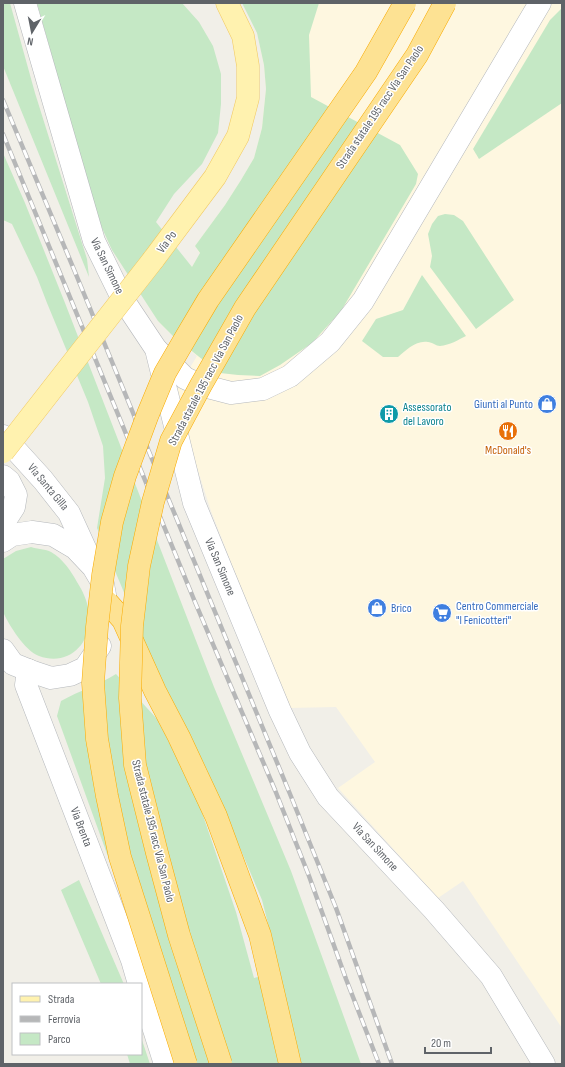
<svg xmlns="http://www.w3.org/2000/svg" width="565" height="1067" font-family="'Sofia Sans Condensed',sans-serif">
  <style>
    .commercial { fill: #fef7e0 }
    .green { fill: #c5e8c5 }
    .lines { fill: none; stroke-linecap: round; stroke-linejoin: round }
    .minor-casing { stroke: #b5b8bc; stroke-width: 23 }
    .major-casing { stroke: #f2c960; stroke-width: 23 }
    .highway-casing { stroke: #f9ab00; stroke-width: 23 }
    .minor { stroke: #fff; stroke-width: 22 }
    .major { stroke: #fff2af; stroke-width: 22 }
    .highway { stroke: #fde293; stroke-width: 22 }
    .rail-casing { stroke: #b6b7b8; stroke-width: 4.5 }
    .rail { stroke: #fff; stroke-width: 3; stroke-dasharray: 9; stroke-linecap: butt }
    .major-bridge-casing { stroke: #f2c960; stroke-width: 23; stroke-linecap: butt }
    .highway-bridge-casing { stroke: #f9ab00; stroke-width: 23; stroke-linecap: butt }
    .major-bridge { stroke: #fff2af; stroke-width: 22 }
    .highway-bridge { stroke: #fde293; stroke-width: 22 }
    .labels { text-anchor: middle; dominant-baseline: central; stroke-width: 3; stroke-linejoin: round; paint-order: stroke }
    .street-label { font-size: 12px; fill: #5f6368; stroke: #fff }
    .shop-label { font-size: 12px; fill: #366cbe; stroke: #fff; text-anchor: start }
    .culture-label { font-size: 12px; fill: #0d838f; stroke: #fff; text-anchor: start }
    .food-label { font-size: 12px; fill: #c56008; stroke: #fff }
  </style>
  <rect width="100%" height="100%" fill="#f1efe8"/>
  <polygon class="commercial" points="242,3 562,3 562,1028 463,881 438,898 338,788 375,762 336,707 288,708 211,511 191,449 177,389 197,356 173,336 158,321 200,254 195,246 225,205 241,180 254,158 262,128 266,89 264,65 257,33"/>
  <g class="green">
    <polygon points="3,3 10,3 35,93 87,259 89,277 3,66"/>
    <polygon points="37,3 182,3 199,22 213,46 221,74 221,104 218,133 202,164 174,194 156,222 192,267 200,253 195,246 225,205 241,180 254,158 262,128 266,89 264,65 257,33 242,3 319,3 309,35 311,97 400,145 418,174 416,184 341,311 312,343 280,365 260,376 238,375 220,373 198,356 173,336 158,321 112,250 97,217"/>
    <polygon points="562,8 562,103 479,159 473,149 550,20"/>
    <path d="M3,153L25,203L65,303L214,687L291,871L361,1064H178L131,920L57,716L61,701C79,691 98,685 116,674L157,719L195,792L236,912L254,978L279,971L274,947L262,900L206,768L162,683L97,528L105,478L103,446L88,402L47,303L37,277L12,224L3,220Z"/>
    <polygon points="445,214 454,215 463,221 514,300 476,329 430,267 432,256 428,234 432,224 438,216"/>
    <path d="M422,275L466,336C458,340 450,345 440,346C436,346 432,342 428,342C416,340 406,350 398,357H383L362,341L376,319L403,310Z"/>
    <path d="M31,547C37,549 46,549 51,552C63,559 71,571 77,582C84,593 90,606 89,620C89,647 66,666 39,656C25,651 9,625 3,612V559L16,551Z"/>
    <polygon points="79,880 123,982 124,984 101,984 61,890"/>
    <polygon points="141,1037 150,1064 130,1064 127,1054 141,1054"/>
  </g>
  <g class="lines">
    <g class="minor-casing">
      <g id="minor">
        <polyline points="25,3 94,241 122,298 156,349 194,503 280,711 300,753 328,797 434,910 491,976 544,1064"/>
        <polyline points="157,350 185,378 200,385 231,393 263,389 290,376 330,342 363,301 540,3"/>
        <polyline points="3,436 43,480 69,513 90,559"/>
        <polyline points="3,476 9,481 16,495 14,507 3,524"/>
        <polyline points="3,541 12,535 32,532 53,535 75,548 93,567 103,584 105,595"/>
        <polyline points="3,650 13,664 33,672 51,678 70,675 85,668 100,646"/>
        <polyline points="28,670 26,685 132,960 139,984"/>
        <polyline points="141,989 165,1064"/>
      </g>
    </g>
    <g class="major-casing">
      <polyline id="major" points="153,260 215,177 238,136 248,98 248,66 243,36 227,3"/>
    </g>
    <g class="highway-casing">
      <polyline id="highway" points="107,602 123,620 155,691 179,737 216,816 260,935 290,1064"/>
    </g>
    <use href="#minor" class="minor"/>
    <use href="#major" class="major"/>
    <use href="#highway" class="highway"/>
    <g class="rail-casing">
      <g id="rail">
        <polyline points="3,100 75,272 290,794 336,908 392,1064"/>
        <polyline points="3,134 195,602 275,790 309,876 346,979 379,1064"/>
      </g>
    </g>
    <use href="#rail" class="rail"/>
    <g class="major-bridge-casing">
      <polyline id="major-bridge" points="3,452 153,260"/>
    </g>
    <g class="highway-bridge-casing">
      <g id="highway-bridge">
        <polyline points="186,1064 120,857 107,796 97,739 93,683 97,627 103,575 112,522 125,476 148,414 165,373 186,337 208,300 366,72 405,3"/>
        <polyline points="221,1064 179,935 157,853 135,765 130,698 132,626 139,566 153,502 171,441 201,385 245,308 417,55 445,3"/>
      </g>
    </g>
    <use href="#major-bridge" class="major-bridge"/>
    <use href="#highway-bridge" class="highway-bridge"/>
  </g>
  <defs>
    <g id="shop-disc" transform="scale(1)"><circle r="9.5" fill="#3f7fe0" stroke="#fff"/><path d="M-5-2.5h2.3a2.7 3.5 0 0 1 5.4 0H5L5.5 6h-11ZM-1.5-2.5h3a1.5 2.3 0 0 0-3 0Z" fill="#fff"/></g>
    <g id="building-disc" transform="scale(1)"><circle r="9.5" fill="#0f9aa8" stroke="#fff"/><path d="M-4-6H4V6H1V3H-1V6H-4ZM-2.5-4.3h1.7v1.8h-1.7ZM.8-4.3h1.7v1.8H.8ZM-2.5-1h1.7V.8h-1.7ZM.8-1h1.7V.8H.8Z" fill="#fff"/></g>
    <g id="restaurant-disc" transform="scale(1)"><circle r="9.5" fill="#e8710a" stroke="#fff"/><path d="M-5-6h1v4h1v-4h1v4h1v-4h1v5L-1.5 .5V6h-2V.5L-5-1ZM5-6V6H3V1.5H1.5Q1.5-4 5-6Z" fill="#fff"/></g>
    <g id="supermarket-disc" transform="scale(1)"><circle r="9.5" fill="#3f7fe0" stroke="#fff"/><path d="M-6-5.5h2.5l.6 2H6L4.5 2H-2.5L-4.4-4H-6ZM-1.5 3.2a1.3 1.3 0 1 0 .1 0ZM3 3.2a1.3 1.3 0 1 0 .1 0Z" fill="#fff"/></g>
  </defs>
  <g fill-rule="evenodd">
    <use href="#shop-disc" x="547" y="404"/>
    <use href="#building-disc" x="389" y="414"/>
    <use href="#restaurant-disc" x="508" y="431"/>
    <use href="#shop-disc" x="377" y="608"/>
    <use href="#supermarket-disc" x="442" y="613"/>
  </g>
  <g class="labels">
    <g class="street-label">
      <text transform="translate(380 107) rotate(-56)">Strada statale 195 racc Via San Paolo</text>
      <text transform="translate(167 242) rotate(-53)">Via Po</text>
      <text transform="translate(107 266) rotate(64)">Via San Simone</text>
      <text transform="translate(206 380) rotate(-62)">Strada statale 195 racc Via San Paolo</text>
      <text transform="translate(48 487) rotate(50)">Via Santa Gilla</text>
      <text transform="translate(220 567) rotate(67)">Via San Simone</text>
      <text transform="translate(81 827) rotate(69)">Via Brenta</text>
      <text transform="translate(153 831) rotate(76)">Strada statale 195 racc Via San Paolo</text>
      <text transform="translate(375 847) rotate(47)">Via San Simone</text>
    </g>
    <g class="shop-label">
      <text x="533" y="404" text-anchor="end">Giunti al Punto</text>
      <text x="456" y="606">Centro Commerciale<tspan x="456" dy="14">"I Fenicotteri"</tspan></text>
      <text x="391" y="608">Brico</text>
    </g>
    <g class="culture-label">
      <text x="403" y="407">Assessorato<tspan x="403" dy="14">del Lavoro</tspan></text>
    </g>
    <g class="food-label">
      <text x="508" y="450">McDonald's</text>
    </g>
  </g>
  <rect width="565" height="1067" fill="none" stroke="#5f6368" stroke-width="8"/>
  <rect x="12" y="983" width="130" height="72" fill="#ffffff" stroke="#bfc1c3"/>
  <rect x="20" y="996" width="20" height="6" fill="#fff2af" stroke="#bfc1c3"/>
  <text x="48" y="1003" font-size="12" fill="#5f6368">Strada</text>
  <rect x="20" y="1016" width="20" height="6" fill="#b6b7b8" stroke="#bfc1c3"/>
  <text x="48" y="1023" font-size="12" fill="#5f6368">Ferrovia</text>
  <rect x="20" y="1033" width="20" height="12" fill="#c5e8c5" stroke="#bfc1c3"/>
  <text x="48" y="1043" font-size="12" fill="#5f6368">Parco</text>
  <g transform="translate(32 32) rotate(190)" stroke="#ffffff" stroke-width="3" paint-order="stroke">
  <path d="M0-3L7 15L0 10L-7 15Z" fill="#5f6368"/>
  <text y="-6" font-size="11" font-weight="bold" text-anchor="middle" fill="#5f6368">N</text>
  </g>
  <path d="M425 1047v6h66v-6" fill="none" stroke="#5f6368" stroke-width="2"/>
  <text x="431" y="1047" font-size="12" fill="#5f6368" stroke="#ffffff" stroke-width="3" paint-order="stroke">20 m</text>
</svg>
